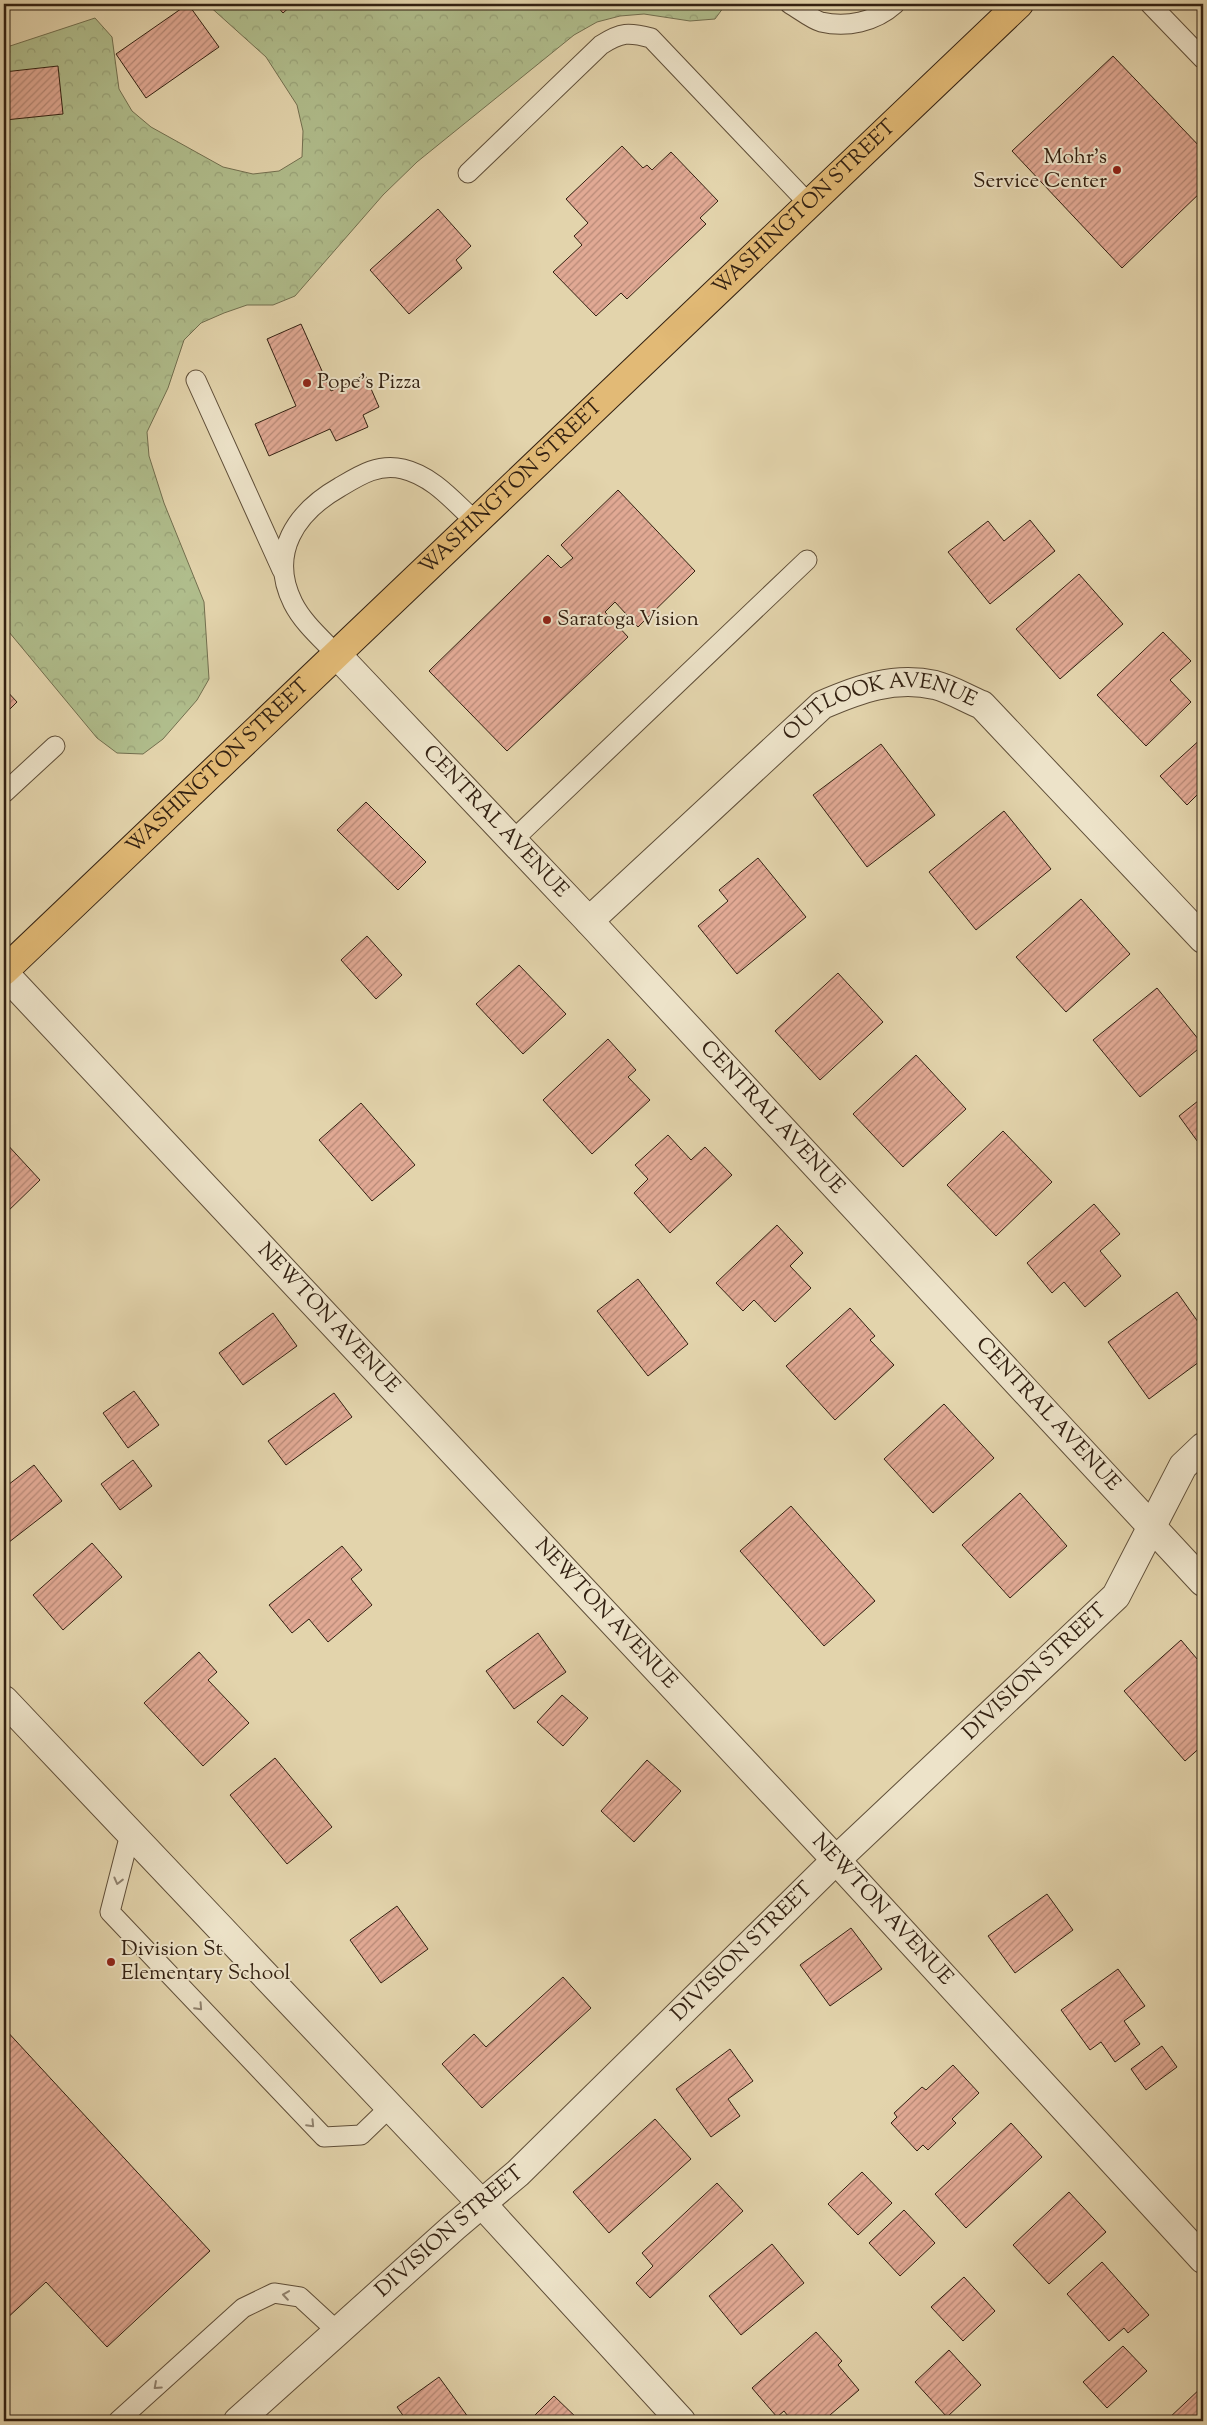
<svg xmlns="http://www.w3.org/2000/svg" width="1207" height="2425" font-family="'Sorts Mill Goudy',serif">
  <style>
    .forest { fill: url(#forest-crowns); stroke: #726f4f }
    .building { fill: url(#building-hatch); stroke: #332112 }
    .lines { fill: none; stroke-linecap: round; stroke-linejoin: round }
    .service-casing { stroke: #5f4e38; stroke-width: 21 }
    .minor-casing { stroke: #5f4e38; stroke-width: 30 }
    .tertiary-casing { stroke: #5f4e38; stroke-width: 30 }
    .trunk-casing { stroke: #332112; stroke-width: 30 }
    .service { stroke: #ede3c9; stroke-width: 19 }
    .minor { stroke: #ede3c9; stroke-width: 28 }
    .tertiary { stroke: #ede3c9; stroke-width: 28 }
    .trunk { stroke: #e2ba76; stroke-width: 28 }
    .oneway { stroke: #90826e }
    .poi-dot { fill: #8f2418; stroke: #ede3c9; stroke-width: 2 }
    .labels { text-anchor: middle; dominant-baseline: central; stroke-width: 4; stroke-linejoin: round; paint-order: stroke }
    .poi-label { font-size: 21px; fill: #332112; stroke: #ede3c9; text-anchor: start }
    .street-label { font-size: 21px; fill: #332112; stroke: #ede3c9 }
  </style>
  <defs>
    <pattern id="forest-crowns" width="20" height="18" patternUnits="userSpaceOnUse" patternTransform="scale(1.25)"><rect width="20" height="18" fill="#b0bd8c"/><path d="M2 6a3 3 0 1 1 6 0M12 15a3 3 0 1 1 6 0" fill="none" stroke="#98a278"/></pattern>
    <pattern id="building-hatch" width="6" height="6" patternUnits="userSpaceOnUse" patternTransform="scale(1.25)"><rect width="6" height="6" fill="#e1a994"/><path d="M-1 1l2-2M0 6l6-6M5 7l2-2" fill="none" stroke="#b78977"/></pattern>
  </defs>
  <rect width="100%" height="100%" fill="#e3d4ac"/>
  <filter id="stains"><feTurbulence type="fractalNoise" baseFrequency=".004" numOctaves="4"/><feColorMatrix values="0 0 0 0 .2 0 0 0 0 .09 0 0 0 0 .02 0 0 0 .5 -.17"/></filter>
  <radialGradient id="worn" r=".72"><stop offset=".6" stop-color="#630" stop-opacity="0"/><stop offset="1" stop-color="#630" stop-opacity=".3"/></radialGradient>
  <polygon class="forest" points="207,4 497,4 512,9 535,4 726,4 715,19 690,21 644,14 620,16 597,22 574,35 417,162 383,195 295,296 273,305 247,305 224,313 201,323 184,340 168,388 147,432 149,456 164,503 204,602 209,679 197,700 163,739 143,754 117,753 97,738 4,626 4,48 95,18 112,37 119,89 132,111 151,127 223,167 253,174 279,171 302,157 303,131 297,105 266,57"/>
  <g class="building">
    <polygon points="188,4 219,47 146,98 116,54"/>
    <polygon points="275,4 293,4 283,13"/>
    <polygon points="1113,56 1203,150 1203,190 1122,268 1012,151"/>
    <polygon points="58,66 63,114 5,120 9,156 4,156 4,72"/>
    <polygon points="622,146 643,168 647,165 652,170 671,152 718,201 700,218 706,224 627,299 621,293 596,316 553,272 582,245 574,236 588,223 566,199"/>
    <polygon points="438,209 471,246 456,260 462,268 409,314 370,270"/>
    <polygon points="301,324 331,391 365,375 379,407 363,415 368,427 336,441 330,429 269,456 255,424 296,406 267,339"/>
    <polygon points="618,490 695,571 638,627 615,602 605,612 628,637 507,751 429,671 548,555 561,568 573,558 561,545"/>
    <polygon points="1030,520 1055,551 990,604 948,552 988,521 1004,541"/>
    <polygon points="1079,574 1123,624 1060,679 1016,629"/>
    <polygon points="1163,632 1191,661 1170,680 1191,702 1146,746 1097,695"/>
    <polygon points="4,688 17,702 4,715"/>
    <polygon points="1203,737 1203,798 1199,793 1187,805 1160,776"/>
    <polygon points="881,744 935,815 867,867 813,795"/>
    <polygon points="366,802 426,862 398,890 337,830"/>
    <polygon points="1004,811 1051,869 976,930 929,872"/>
    <polygon points="758,858 806,917 737,974 698,926 728,901 719,890"/>
    <polygon points="1081,899 1130,954 1066,1012 1016,957"/>
    <polygon points="367,936 402,975 376,999 341,960"/>
    <polygon points="519,965 566,1014 523,1054 476,1004"/>
    <polygon points="838,973 883,1022 820,1080 775,1031"/>
    <polygon points="1157,988 1203,1045 1140,1097 1093,1040"/>
    <polygon points="608,1039 636,1070 628,1077 650,1100 592,1154 543,1100"/>
    <polygon points="916,1055 966,1109 903,1167 853,1114"/>
    <polygon points="1203,1097 1203,1149 1179,1116"/>
    <polygon points="361,1103 415,1165 372,1201 319,1140"/>
    <polygon points="1003,1131 1052,1182 996,1236 947,1185"/>
    <polygon points="668,1135 691,1160 705,1147 732,1175 670,1233 634,1193 648,1179 635,1165"/>
    <polygon points="4,1141 40,1180 4,1215"/>
    <polygon points="1094,1204 1120,1234 1100,1251 1121,1276 1085,1307 1064,1282 1052,1293 1027,1263"/>
    <polygon points="777,1225 803,1253 790,1266 811,1288 775,1322 754,1300 743,1311 716,1283"/>
    <polygon points="638,1279 688,1344 648,1376 597,1311"/>
    <polygon points="1177,1292 1203,1329 1203,1359 1149,1399 1108,1342"/>
    <polygon points="850,1308 875,1336 870,1340 894,1365 835,1420 786,1366"/>
    <polygon points="273,1313 297,1346 243,1385 219,1353"/>
    <polygon points="134,1391 159,1425 128,1448 103,1413"/>
    <polygon points="334,1393 352,1417 286,1465 268,1441"/>
    <polygon points="944,1404 994,1458 933,1513 884,1459"/>
    <polygon points="133,1460 152,1486 120,1510 101,1484"/>
    <polygon points="34,1465 62,1501 4,1546 4,1488"/>
    <polygon points="1020,1493 1067,1546 1010,1598 962,1545"/>
    <polygon points="791,1506 875,1601 824,1646 740,1551"/>
    <polygon points="92,1543 122,1577 63,1630 33,1595"/>
    <polygon points="342,1546 362,1570 351,1579 372,1605 328,1642 309,1619 292,1633 269,1605"/>
    <polygon points="538,1633 566,1672 514,1709 486,1671"/>
    <polygon points="1181,1640 1203,1666 1203,1745 1185,1761 1124,1691"/>
    <polygon points="199,1652 217,1672 208,1680 249,1723 203,1766 144,1703"/>
    <polygon points="562,1695 588,1718 563,1746 537,1722"/>
    <polygon points="275,1758 332,1827 287,1864 230,1795"/>
    <polygon points="647,1760 681,1791 634,1842 601,1811"/>
    <polygon points="1047,1894 1073,1930 1015,1973 988,1936"/>
    <polygon points="397,1906 428,1949 381,1983 350,1940"/>
    <polygon points="851,1928 882,1969 830,2006 800,1965"/>
    <polygon points="1118,1969 1145,2006 1124,2021 1140,2044 1115,2062 1101,2042 1090,2050 1061,2010"/>
    <polygon points="563,1977 591,2008 482,2108 442,2064 474,2034 486,2047"/>
    <polygon points="4,2028 210,2251 107,2347 46,2282 4,2321"/>
    <polygon points="1162,2046 1177,2067 1146,2090 1131,2069"/>
    <polygon points="730,2049 753,2081 728,2099 740,2116 711,2137 676,2089"/>
    <polygon points="953,2065 979,2093 952,2119 956,2123 928,2150 923,2145 917,2151 891,2123 897,2117 894,2113 922,2087 926,2090"/>
    <polygon points="655,2119 691,2159 609,2233 573,2192"/>
    <polygon points="1011,2123 1042,2157 966,2228 935,2194"/>
    <polygon points="862,2172 892,2203 858,2235 828,2204"/>
    <polygon points="717,2183 743,2211 650,2298 636,2283 653,2266 642,2253"/>
    <polygon points="1069,2192 1106,2232 1049,2284 1013,2245"/>
    <polygon points="904,2210 935,2243 900,2276 869,2243"/>
    <polygon points="772,2244 804,2283 741,2335 709,2296"/>
    <polygon points="1102,2262 1149,2315 1128,2333 1124,2328 1109,2341 1067,2294"/>
    <polygon points="964,2277 995,2311 963,2341 931,2307"/>
    <polygon points="816,2332 842,2361 838,2365 859,2390 823,2421 792,2421 784,2411 777,2417 752,2388"/>
    <polygon points="1123,2346 1147,2371 1107,2408 1083,2382"/>
    <polygon points="949,2350 981,2385 947,2417 915,2382"/>
    <polygon points="439,2377 471,2421 407,2421 397,2407"/>
    <polygon points="1203,2386 1203,2421 1169,2421 1168,2419"/>
    <polygon points="554,2396 580,2421 529,2421"/>
  </g>
  <g class="lines">
    <g class="service-casing">
      <g id="service">
        <path d="M790,4C799,9 811,19 821,22C847,28 875,22 895,4"/>
        <polyline points="1150,4 1203,59"/>
        <path d="M468,173L601,45C621,32 629,32 651,38L809,204"/>
        <polyline points="196,380 282,570"/>
        <path d="M337,655C322,639 303,623 293,603C268,553 296,512 340,487C360,475 379,463 403,469C433,476 454,502 476,522"/>
        <polyline points="4,793 55,746"/>
        <polyline points="513,840 807,560"/>
        <polyline points="130,1834 110,1912 324,2137 361,2135 389,2108"/>
        <polyline points="118,2421 243,2308 274,2293 300,2297 338,2332"/>
      </g>
    </g>
    <g class="minor-casing">
      <g id="minor">
        <path id="s1" d="M337,655L589,921L1203,1582"/>
        <path id="s2" d="M589,921L822,705C859,689 894,676 935,685C951,689 967,699 982,705L1203,939"/>
        <path id="s3" d="M4,973L836,1860L1203,2259"/>
        <polyline points="4,1700 482,2204 681,2421"/>
      </g>
    </g>
    <g class="tertiary-casing">
      <g id="tertiary">
        <path id="s4" d="M238,2421L454,2227L518,2173L836,1860L1116,1596L1183,1466L1203,1447"/>
      </g>
    </g>
    <g class="trunk-casing">
      <g id="trunk">
        <path id="s5" d="M4,971L1019,4"/>
      </g>
    </g>
    <use href="#service" class="service"/>
    <use href="#minor" class="minor"/>
    <use href="#tertiary" class="tertiary"/>
    <use href="#trunk" class="trunk"/>
  </g>
  <defs><path id="oneway-chevron" d="M-2-3.5L2.5 0L-2 3.5" fill="none" stroke-width="1.6" stroke-linecap="round" stroke-linejoin="round" transform="scale(1.25)"/></defs>
  <g class="oneway">
    <use href="#oneway-chevron" transform="translate(118 1881) rotate(104)"/>
    <use href="#oneway-chevron" transform="translate(199 2007) rotate(47)"/>
    <use href="#oneway-chevron" transform="translate(311 2124) rotate(46)"/>
    <use href="#oneway-chevron" transform="translate(286 2295) rotate(-172)"/>
    <use href="#oneway-chevron" transform="translate(157 2386) rotate(138)"/>
  </g>
  <g class="poi-dot">
    <circle cx="1117" cy="170" r="5"/>
    <circle cx="307" cy="383" r="5"/>
    <circle cx="547" cy="620" r="5"/>
    <circle cx="111" cy="1962" r="5"/>
  </g>
  <g class="labels">
    <g class="poi-label">
      <text x="1107" y="158" text-anchor="end">Mohr's<tspan x="1107" dy="24">Service Center</tspan></text>
      <text x="317" y="383">Pope's Pizza</text>
      <text x="557" y="620">Saratoga Vision</text>
      <text x="121" y="1950">Division St<tspan x="121" dy="24">Elementary School</tspan></text>
    </g>
    <g class="street-label">
      <text stroke="none"><textPath href="#s5" startOffset="1106">WASHINGTON STREET</textPath></text>
      <text stroke="none"><textPath href="#s5" startOffset="701">WASHINGTON STREET</textPath></text>
      <text stroke="none"><textPath href="#s2" startOffset="374">OUTLOOK AVENUE</textPath></text>
      <text stroke="none"><textPath href="#s5" startOffset="296">WASHINGTON STREET</textPath></text>
      <text stroke="none"><textPath href="#s1" startOffset="230">CENTRAL AVENUE</textPath></text>
      <text stroke="none"><textPath href="#s1" startOffset="635">CENTRAL AVENUE</textPath></text>
      <text stroke="none"><textPath href="#s3" startOffset="474">NEWTON AVENUE</textPath></text>
      <text stroke="none"><textPath href="#s1" startOffset="1040">CENTRAL AVENUE</textPath></text>
      <text stroke="none"><textPath href="#s3" startOffset="879">NEWTON AVENUE</textPath></text>
      <text stroke="none"><textPath href="#s4" startOffset="1094">DIVISION STREET</textPath></text>
      <text stroke="none"><textPath href="#s3" startOffset="1284">NEWTON AVENUE</textPath></text>
      <text stroke="none"><textPath href="#s4" startOffset="689">DIVISION STREET</textPath></text>
      <text stroke="none"><textPath href="#s4" startOffset="284">DIVISION STREET</textPath></text>
    </g>
  </g>
  <rect width="1207" height="2425" fill="none" stroke="#e3d4ac" stroke-width="20"/>
  <rect x="5" y="5" width="1197" height="2415" fill="none" stroke="#332112" stroke-width="2.5"/>
  <rect x="10" y="10" width="1187" height="2405" fill="none" stroke="#332112"/>
  <rect width="100%" height="100%" filter="url(#stains)"/>
  <rect width="100%" height="100%" fill="url(#worn)"/>
</svg>
